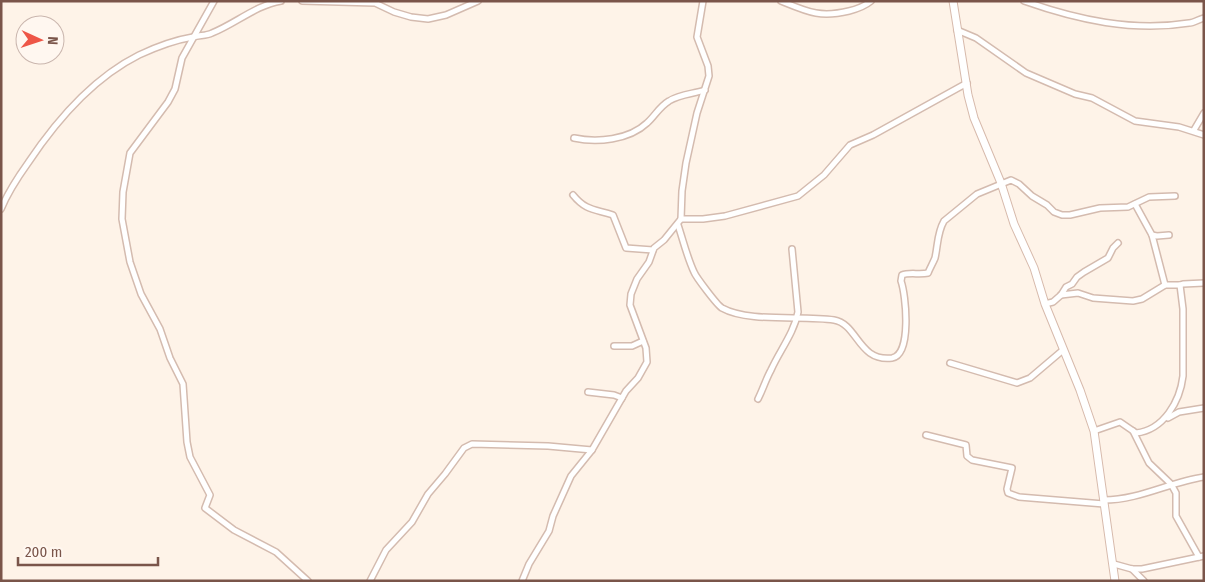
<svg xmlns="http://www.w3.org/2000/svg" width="1205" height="582" font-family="'Fira Sans Condensed',sans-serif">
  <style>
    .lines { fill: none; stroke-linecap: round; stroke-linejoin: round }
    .street-casing { stroke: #d4bbaf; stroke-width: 8 }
    .secondary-casing { stroke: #d7baac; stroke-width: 9 }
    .street { stroke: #fff; stroke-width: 5 }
    .secondary { stroke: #fff; stroke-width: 7 }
  </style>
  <rect width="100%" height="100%" fill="#fef3e8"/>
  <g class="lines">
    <g class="street-casing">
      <g id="street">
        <polyline points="214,1 182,58 175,89 168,102 130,153 123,192 122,219 130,262 141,294 160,329 170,358 183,384 187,442 190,457 210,495 205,508 234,530 276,552 308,581"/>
        <polyline points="302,1 375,3 394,12 411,17 428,19 446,15 478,1"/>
        <path d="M781,1C808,12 820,18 849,11C857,9 865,6 871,1"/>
        <path d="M1024,1C1078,20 1133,32 1189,23C1194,23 1199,19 1204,18"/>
        <polyline points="957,30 976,38 1026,73 1075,94 1092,98 1135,121 1179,127 1204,135"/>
        <polyline points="1194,130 1204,113"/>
        <path d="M574,138C597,143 629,140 647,123C655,116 659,107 669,101C680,94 693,94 705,90"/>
        <path d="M573,195C586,211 595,209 613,215L626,248L653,250"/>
        <polyline points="1135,204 1152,235 1157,236 1169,235"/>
        <path d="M1,209C8,192 18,177 28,163C56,121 93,78 139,55C156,47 175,40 193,37C200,35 206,36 212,33C235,24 256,5 281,1"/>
        <polyline points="681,219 703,219 725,216 798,196 824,175 850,145 873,135 967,83"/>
        <path d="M678,225C683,240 687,257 694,272C696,277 717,305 722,308C749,323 803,315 834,320C858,324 858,362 892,358C912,355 906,295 901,281L902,275C909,272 920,275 928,273C930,268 933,263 935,258C938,245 937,233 944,221L977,194L1011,180L1019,184L1032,196L1047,205L1054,212L1062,215H1070L1100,208L1128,207L1149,197L1175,196"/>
        <polyline points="1152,235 1165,285"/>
        <polyline points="1061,295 1078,293 1093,298 1133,301 1142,299 1165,285 1180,285 1183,284 1204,283"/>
        <polyline points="1045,304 1053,302 1061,295 1066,287 1072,284 1077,277 1084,272 1108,258 1113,248 1118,243"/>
        <polyline points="614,346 632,346 643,341"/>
        <polyline points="950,363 1017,383 1030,378 1063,350"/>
        <polyline points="588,392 614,395 622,398"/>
        <path d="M758,399C763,389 766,379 771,370C780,350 794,333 798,312L792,249"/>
        <polyline points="1168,418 1179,412 1204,408"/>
        <path d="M1094,431L1120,422L1136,433C1164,430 1180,401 1183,376V309L1180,285"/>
        <polyline points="1133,431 1149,463 1171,484 1176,493 1176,516 1199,557"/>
        <polyline points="926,435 966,445 967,456 972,460 1012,468 1007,489 1008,493 1019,497 1104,504"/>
        <path d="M1104,500C1139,500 1170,482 1204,477"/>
        <polyline points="1114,564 1132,569 1142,569 1204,556"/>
        <polyline points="1132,569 1144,581"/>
        <polyline points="370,581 386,550 412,522 428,494 445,474 464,448 472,444 548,446 592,450"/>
        <polyline points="522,581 529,564 549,531 553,516 571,476 592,450 626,391 638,378 647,362 646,348 630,305 631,294 637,279 649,262 654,248 664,240 681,219 682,191 686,163 697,113 709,76 708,66 697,37 703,1"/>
      </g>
    </g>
    <g class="secondary-casing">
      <polyline id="secondary" points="953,1 968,95 974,118 1001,183 1014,224 1034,268 1045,304 1080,390 1094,431 1115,581"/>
    </g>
    <use href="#street" class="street"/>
    <use href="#secondary" class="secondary"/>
  </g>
  <rect width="1205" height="582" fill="none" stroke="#7a554a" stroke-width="5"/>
  <g transform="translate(40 40) rotate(93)"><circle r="24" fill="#fff7f0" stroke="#cab6ae"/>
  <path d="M0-4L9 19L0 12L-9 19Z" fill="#ee5647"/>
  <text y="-8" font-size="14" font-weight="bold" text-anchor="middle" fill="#7a554a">N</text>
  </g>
  <path d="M18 557v8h140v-8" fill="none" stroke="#7a554a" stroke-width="2.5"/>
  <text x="25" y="557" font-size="15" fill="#7a554a" stroke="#fff7f0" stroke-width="4" paint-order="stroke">200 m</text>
</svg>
